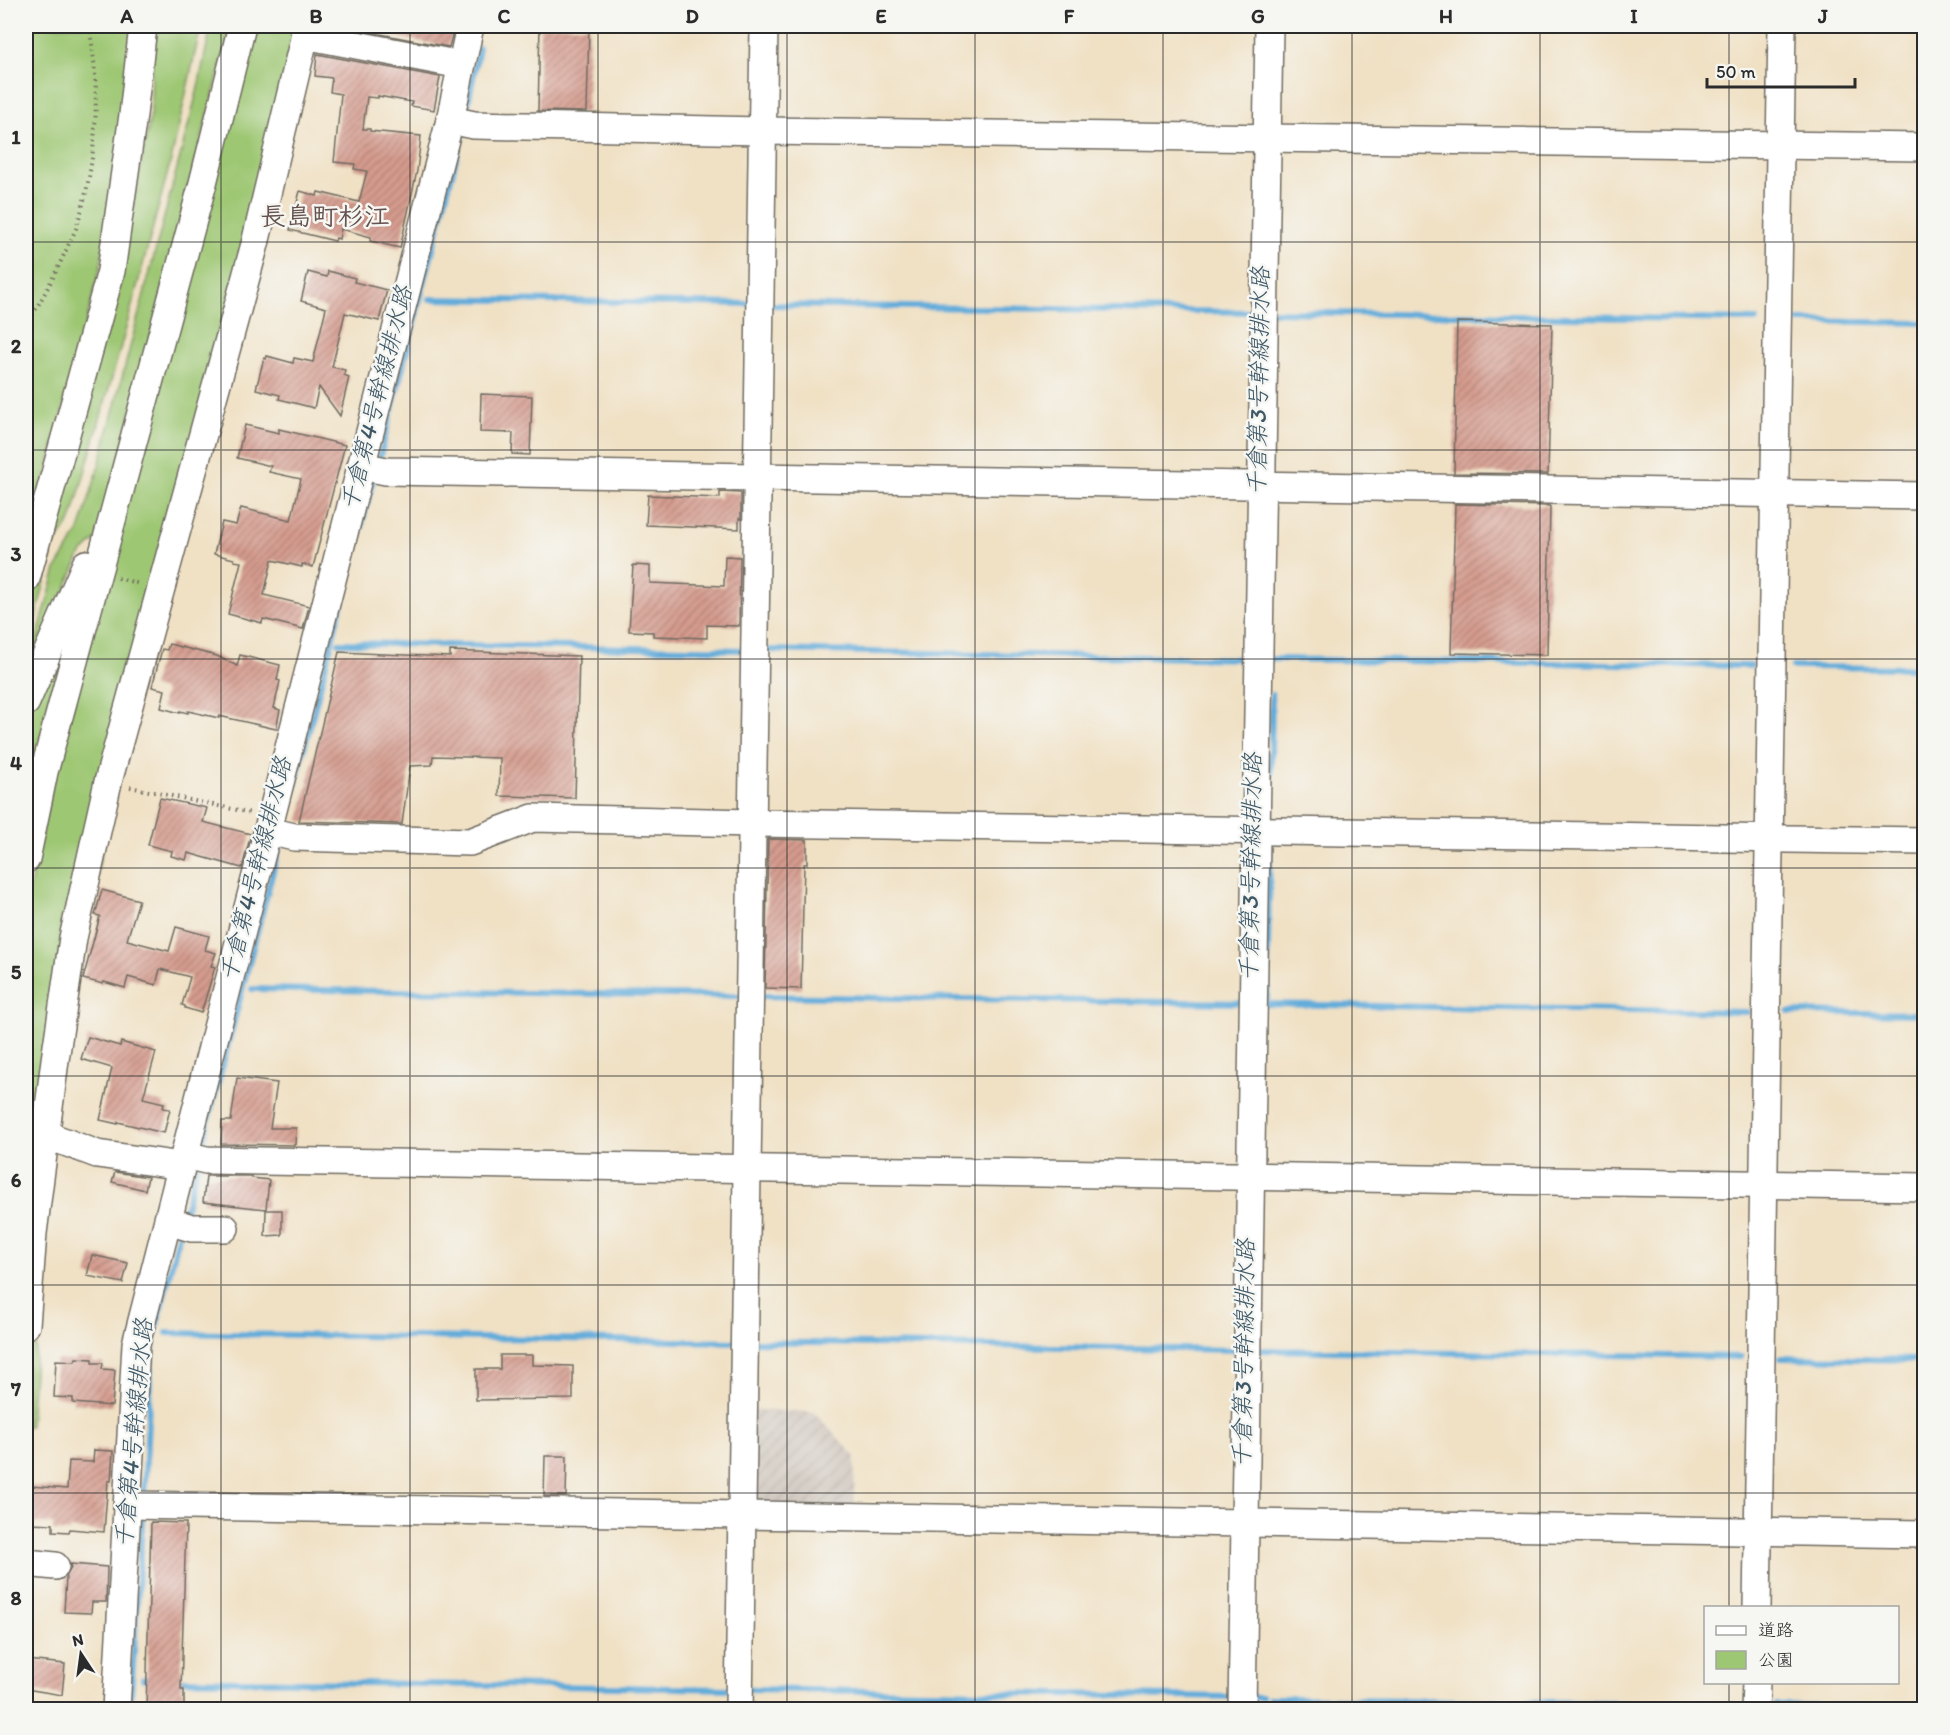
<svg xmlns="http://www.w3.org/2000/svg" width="1950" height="1735" font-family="Itim,'Klee One',sans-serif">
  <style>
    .industrial { fill: url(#industrial-furrows) }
    .green { fill: #9ec773; stroke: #64794f; stroke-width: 1.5 }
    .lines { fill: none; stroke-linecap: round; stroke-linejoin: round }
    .stream { stroke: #62acda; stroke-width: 6 }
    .building { fill: url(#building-hatch) }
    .minor-casing { stroke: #706b61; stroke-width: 30 }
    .path { stroke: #706b61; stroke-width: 4; stroke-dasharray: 1.5 4.5; stroke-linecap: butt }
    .minor { stroke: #fff; stroke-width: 27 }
    .grid { fill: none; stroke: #2b2b2b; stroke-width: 1.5; stroke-opacity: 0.55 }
    .labels { text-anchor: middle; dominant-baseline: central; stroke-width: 5; stroke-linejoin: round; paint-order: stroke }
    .water-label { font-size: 24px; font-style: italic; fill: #3e5868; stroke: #f6f6f2 }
    .quarter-label { font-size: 26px; font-weight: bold; fill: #66524e; stroke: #f6f6f2 }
    .neatline { fill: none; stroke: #2b2b2b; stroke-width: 2 }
    .grid-label { font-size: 20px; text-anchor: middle; font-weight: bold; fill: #2b2b2b }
  </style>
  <defs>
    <pattern id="industrial-furrows" width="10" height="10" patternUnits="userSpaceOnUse" patternTransform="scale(1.5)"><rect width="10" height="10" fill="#ccc2b9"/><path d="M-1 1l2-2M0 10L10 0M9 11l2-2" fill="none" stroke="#afa79f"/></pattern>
    <pattern id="building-hatch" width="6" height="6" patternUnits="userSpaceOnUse" patternTransform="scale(1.5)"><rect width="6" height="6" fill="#d59b8e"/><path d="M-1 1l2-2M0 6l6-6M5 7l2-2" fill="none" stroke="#ad7f74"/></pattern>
  </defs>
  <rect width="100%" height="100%" fill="#f6f6f2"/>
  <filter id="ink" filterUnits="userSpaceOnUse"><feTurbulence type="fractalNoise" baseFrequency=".0167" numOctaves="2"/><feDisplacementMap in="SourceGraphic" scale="12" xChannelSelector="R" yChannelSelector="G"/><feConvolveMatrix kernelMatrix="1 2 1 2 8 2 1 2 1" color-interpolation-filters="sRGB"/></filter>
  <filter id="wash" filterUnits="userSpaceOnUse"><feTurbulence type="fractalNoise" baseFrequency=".008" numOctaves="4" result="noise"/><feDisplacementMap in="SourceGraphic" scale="24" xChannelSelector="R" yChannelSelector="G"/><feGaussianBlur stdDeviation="1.35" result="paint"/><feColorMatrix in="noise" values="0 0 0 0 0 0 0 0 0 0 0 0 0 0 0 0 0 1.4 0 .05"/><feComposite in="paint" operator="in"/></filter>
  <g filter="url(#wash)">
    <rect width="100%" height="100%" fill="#f0e1c5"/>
    <polygon class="industrial" points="749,1410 814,1412 855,1456 854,1510 764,1507 747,1490"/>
    <g class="green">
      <polygon points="26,26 133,26 101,265 26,551"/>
      <polygon points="158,26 201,26 172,156 123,339 71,521 50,551 51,558 26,655 26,609 122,263 151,113 152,54"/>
      <polygon points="211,26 231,26 99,537 81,554 26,678 56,569 79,531 97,473 197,92"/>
      <polygon points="249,26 300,26 154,591 26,1228 26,903 54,776"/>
      <polygon points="84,587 26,818 26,718"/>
      <polygon points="28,1344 36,1344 30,1426 26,1427 26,1380"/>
    </g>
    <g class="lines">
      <g class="stream">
        <polyline points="465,118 479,48"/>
        <polyline points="430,299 753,304"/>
        <polyline points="770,305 1254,312"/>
        <polyline points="1272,312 1756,320"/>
        <polyline points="1799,321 1924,323"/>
        <polyline points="378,464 463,131"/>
        <polyline points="339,643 748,650"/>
        <polyline points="763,650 1251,659"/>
        <polyline points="1268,659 1751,666"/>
        <polyline points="1793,667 1924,668"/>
        <polyline points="1270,826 1272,695"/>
        <polyline points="284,827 374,477"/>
        <polyline points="252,989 743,996"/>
        <polyline points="758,996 1245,1003"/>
        <polyline points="1267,1000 1270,839"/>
        <polyline points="1263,1004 1747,1012"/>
        <polyline points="1789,1012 1924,1014"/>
        <polyline points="200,1152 281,840"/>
        <polyline points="183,1219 197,1165"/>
        <polyline points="167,1333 739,1342"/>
        <polyline points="753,1342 1239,1350"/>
        <polyline points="1257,1350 1741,1357"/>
        <polyline points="1781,1358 1924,1360"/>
        <polyline points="144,1497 151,1365 155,1332 180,1232"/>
        <polyline points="143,1679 154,1679"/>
        <polyline points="174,1680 733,1689"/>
        <polyline points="747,1689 1236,1697"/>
        <polyline points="1251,1697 1262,1697"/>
        <polyline points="1270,1698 1734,1705"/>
        <polyline points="1777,1705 1924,1708"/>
        <polyline points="130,1710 143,1510"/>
      </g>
    </g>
    <g id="blocks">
      <g class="building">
        <polygon points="338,26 408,26 420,28 421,26 453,32 449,47"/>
        <polygon points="540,26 589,26 587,112 538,111"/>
        <polygon points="317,54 440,77 434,110 411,106 412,102 378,96 378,98 367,97 363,129 370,129 370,131 421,136 417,171 400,248 370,241 371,237 341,229 339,239 336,238 335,241 290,230 300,191 317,196 318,192 359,202 367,171 354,169 355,164 334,162 341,94 330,92 332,78 315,76"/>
        <polygon points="328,271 355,278 354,282 387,290 379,321 345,313 332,367 345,370 344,375 349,377 340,416 319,387 314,408 279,399 280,395 256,389 264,358 266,359 267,356 293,363 294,358 313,362 326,308 301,301 308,272 327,277"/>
        <polygon points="1457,322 1552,324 1548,474 1454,473"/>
        <polygon points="481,394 532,396 530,455 512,454 513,433 480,432"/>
        <polygon points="245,425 279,433 279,429 345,445 313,567 302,564 302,567 272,560 264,595 309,606 303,629 263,619 262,623 228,614 241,562 234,561 234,559 214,554 222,522 236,525 241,508 291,520 301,479 269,472 271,466 237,458"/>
        <polygon points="720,492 741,493 741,519 739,518 739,529 646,525 648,495 720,498"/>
        <polygon points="1455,504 1550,506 1547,655 1451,653"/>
        <polygon points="725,556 740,557 739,626 707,625 707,638 653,636 653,632 629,631 633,565 650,566 650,583 724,586"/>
        <polygon points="169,644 217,656 237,666 240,655 280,665 277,680 280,681 274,708 280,710 276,729 219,716 219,718 188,711 188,713 180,711 180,713 161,708 165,690 152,687 162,649 167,650"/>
        <polygon points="450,651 579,656 575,798 499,796 500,758 433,756 432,765 410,766 402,824 299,821 339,652 450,657"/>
        <polygon points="160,798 207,808 203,822 251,834 242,868 188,853 186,860 171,856 172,851 148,845"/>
        <polygon points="768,839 807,840 807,864 804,864 801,989 765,988"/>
        <polygon points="102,890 139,900 127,940 169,951 176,927 209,936 205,950 216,953 211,966 215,967 201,1013 185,1008 185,1006 182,1005 190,977 160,969 156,985 128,977 125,988 104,982 103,984 83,979 100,916 95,915"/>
        <polygon points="88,1037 120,1046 121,1042 156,1052 143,1098 164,1103 163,1108 170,1109 164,1133 118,1122 118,1124 100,1120 112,1068 81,1059"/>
        <polygon points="237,1078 277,1083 270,1128 296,1128 295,1145 221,1144 222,1121 231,1121"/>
        <polygon points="115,1172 148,1177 145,1190 112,1182"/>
        <polygon points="206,1176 252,1176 252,1178 269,1180 266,1209 203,1202"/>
        <polygon points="266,1210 282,1210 282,1235 265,1236"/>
        <polygon points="92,1255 128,1263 123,1283 87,1276"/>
        <polygon points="500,1355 532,1355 532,1365 573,1366 573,1399 476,1400 476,1369 500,1369"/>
        <polygon points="76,1358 92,1359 92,1363 103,1363 102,1369 115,1370 112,1406 73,1403 73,1398 54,1397 56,1360 75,1361"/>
        <polygon points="94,1450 113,1451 111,1481 108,1481 104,1532 70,1529 69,1532 53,1531 53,1524 29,1523 31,1486 67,1489 69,1461 93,1462"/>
        <polygon points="545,1456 567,1456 566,1496 544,1496"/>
        <polygon points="151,1522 186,1523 181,1690 184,1690 184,1710 146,1710"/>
        <polygon points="70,1564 107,1567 106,1602 92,1602 91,1613 64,1612 66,1577 71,1568"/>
        <polygon points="26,1660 65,1664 62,1695 26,1689"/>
      </g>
    </g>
  </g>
  <g filter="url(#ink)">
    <use href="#blocks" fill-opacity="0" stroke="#706b61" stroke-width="1.5"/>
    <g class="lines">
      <g class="minor-casing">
        <g id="minor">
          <polyline points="304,35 461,65"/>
          <polyline points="450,120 474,125 762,131 1924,147"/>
          <polyline points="361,466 386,471 1924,496"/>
          <polyline points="26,579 111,271 133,115 143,26"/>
          <polyline points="26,702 86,564"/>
          <polyline points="268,831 294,837 470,842 533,818 753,823 1924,841"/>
          <polyline points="26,859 44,772 203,183 242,26"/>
          <polyline points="45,1138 57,1139 97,1154 182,1166"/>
          <polyline points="185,1155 206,1160 1924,1187"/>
          <polyline points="168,1221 192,1228 225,1228"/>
          <polyline points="26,1325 33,1233 55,1060 73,938 108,782 255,244 307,26"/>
          <polyline points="128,1505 1924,1534"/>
          <polyline points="26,1563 55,1566"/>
          <polyline points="1757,1608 1782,26"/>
          <polyline points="116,1710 136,1344 450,120 470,26"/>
          <polyline points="739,1710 764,26"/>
          <polyline points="1242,1710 1269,26"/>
          <polyline points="1755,1710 1756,1682"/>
        </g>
      </g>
      <g class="path">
        <path d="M26,325C42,300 55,275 67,248C71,239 76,231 78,222C97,162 101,87 89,26"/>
        <polyline points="118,578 140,584"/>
        <polyline points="130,787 251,813"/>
      </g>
      <use href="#minor" class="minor"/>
    </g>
  </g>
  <path class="grid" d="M221,26V1710M410,26V1710M598,26V1710M787,26V1710M975,26V1710M1163,26V1710M1352,26V1710M1540,26V1710M1729,26V1608M26,242H1924M26,450H1924M26,659H1924M26,868H1924M26,1076H1924M26,1285H1924M26,1493H1924M1729,1682V1710"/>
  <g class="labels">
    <g class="water-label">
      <text transform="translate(1258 381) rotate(-89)">千倉第3号幹線排水路</text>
      <text transform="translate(376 398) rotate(-76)">千倉第4号幹線排水路</text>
      <text transform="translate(1250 867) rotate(-89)">千倉第3号幹線排水路</text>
      <text transform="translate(255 869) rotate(-76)">千倉第4号幹線排水路</text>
      <text transform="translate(1243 1353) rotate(-89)">千倉第3号幹線排水路</text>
      <text transform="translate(133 1433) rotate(-85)">千倉第4号幹線排水路</text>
    </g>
    <g class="quarter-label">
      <text x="325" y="216">長島町杉江</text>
    </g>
  </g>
  <rect width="1950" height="1735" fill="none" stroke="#f6f6f2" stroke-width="66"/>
  <rect x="1704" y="1606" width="195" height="78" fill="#f6f6f2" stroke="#a5a5a2" stroke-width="1.5"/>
  <rect x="1716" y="1626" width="30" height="9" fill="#ffffff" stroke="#a5a5a2" stroke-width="1.5"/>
  <text x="1758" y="1636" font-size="18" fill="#2b2b2b">道路</text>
  <rect x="1716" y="1651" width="30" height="18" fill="#9ec773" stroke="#a5a5a2" stroke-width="1.5"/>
  <text x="1758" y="1666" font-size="18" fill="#2b2b2b">公園</text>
  <g transform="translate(81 1654) rotate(347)" stroke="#f6f6f2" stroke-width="4.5" paint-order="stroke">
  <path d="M0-4.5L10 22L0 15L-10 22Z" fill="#2b2b2b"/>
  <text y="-9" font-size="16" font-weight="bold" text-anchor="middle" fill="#2b2b2b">N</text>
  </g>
  <path d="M1707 78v9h148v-9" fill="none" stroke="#2b2b2b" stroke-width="3"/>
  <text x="1716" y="78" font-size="18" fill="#2b2b2b" stroke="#f6f6f2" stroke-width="4.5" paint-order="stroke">50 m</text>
  <rect x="33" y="33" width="1884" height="1669" class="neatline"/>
  <g class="grid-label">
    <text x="127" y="23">A</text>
    <text x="316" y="23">B</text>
    <text x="504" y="23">C</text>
    <text x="692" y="23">D</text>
    <text x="881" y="23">E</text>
    <text x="1069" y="23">F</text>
    <text x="1258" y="23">G</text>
    <text x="1446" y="23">H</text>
    <text x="1634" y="23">I</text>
    <text x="1823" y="23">J</text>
    <text x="16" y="144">1</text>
    <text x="16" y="353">2</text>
    <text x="16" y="561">3</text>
    <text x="16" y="770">4</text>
    <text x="16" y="979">5</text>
    <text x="16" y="1187">6</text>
    <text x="16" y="1396">7</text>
    <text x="16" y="1605">8</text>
  </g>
</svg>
